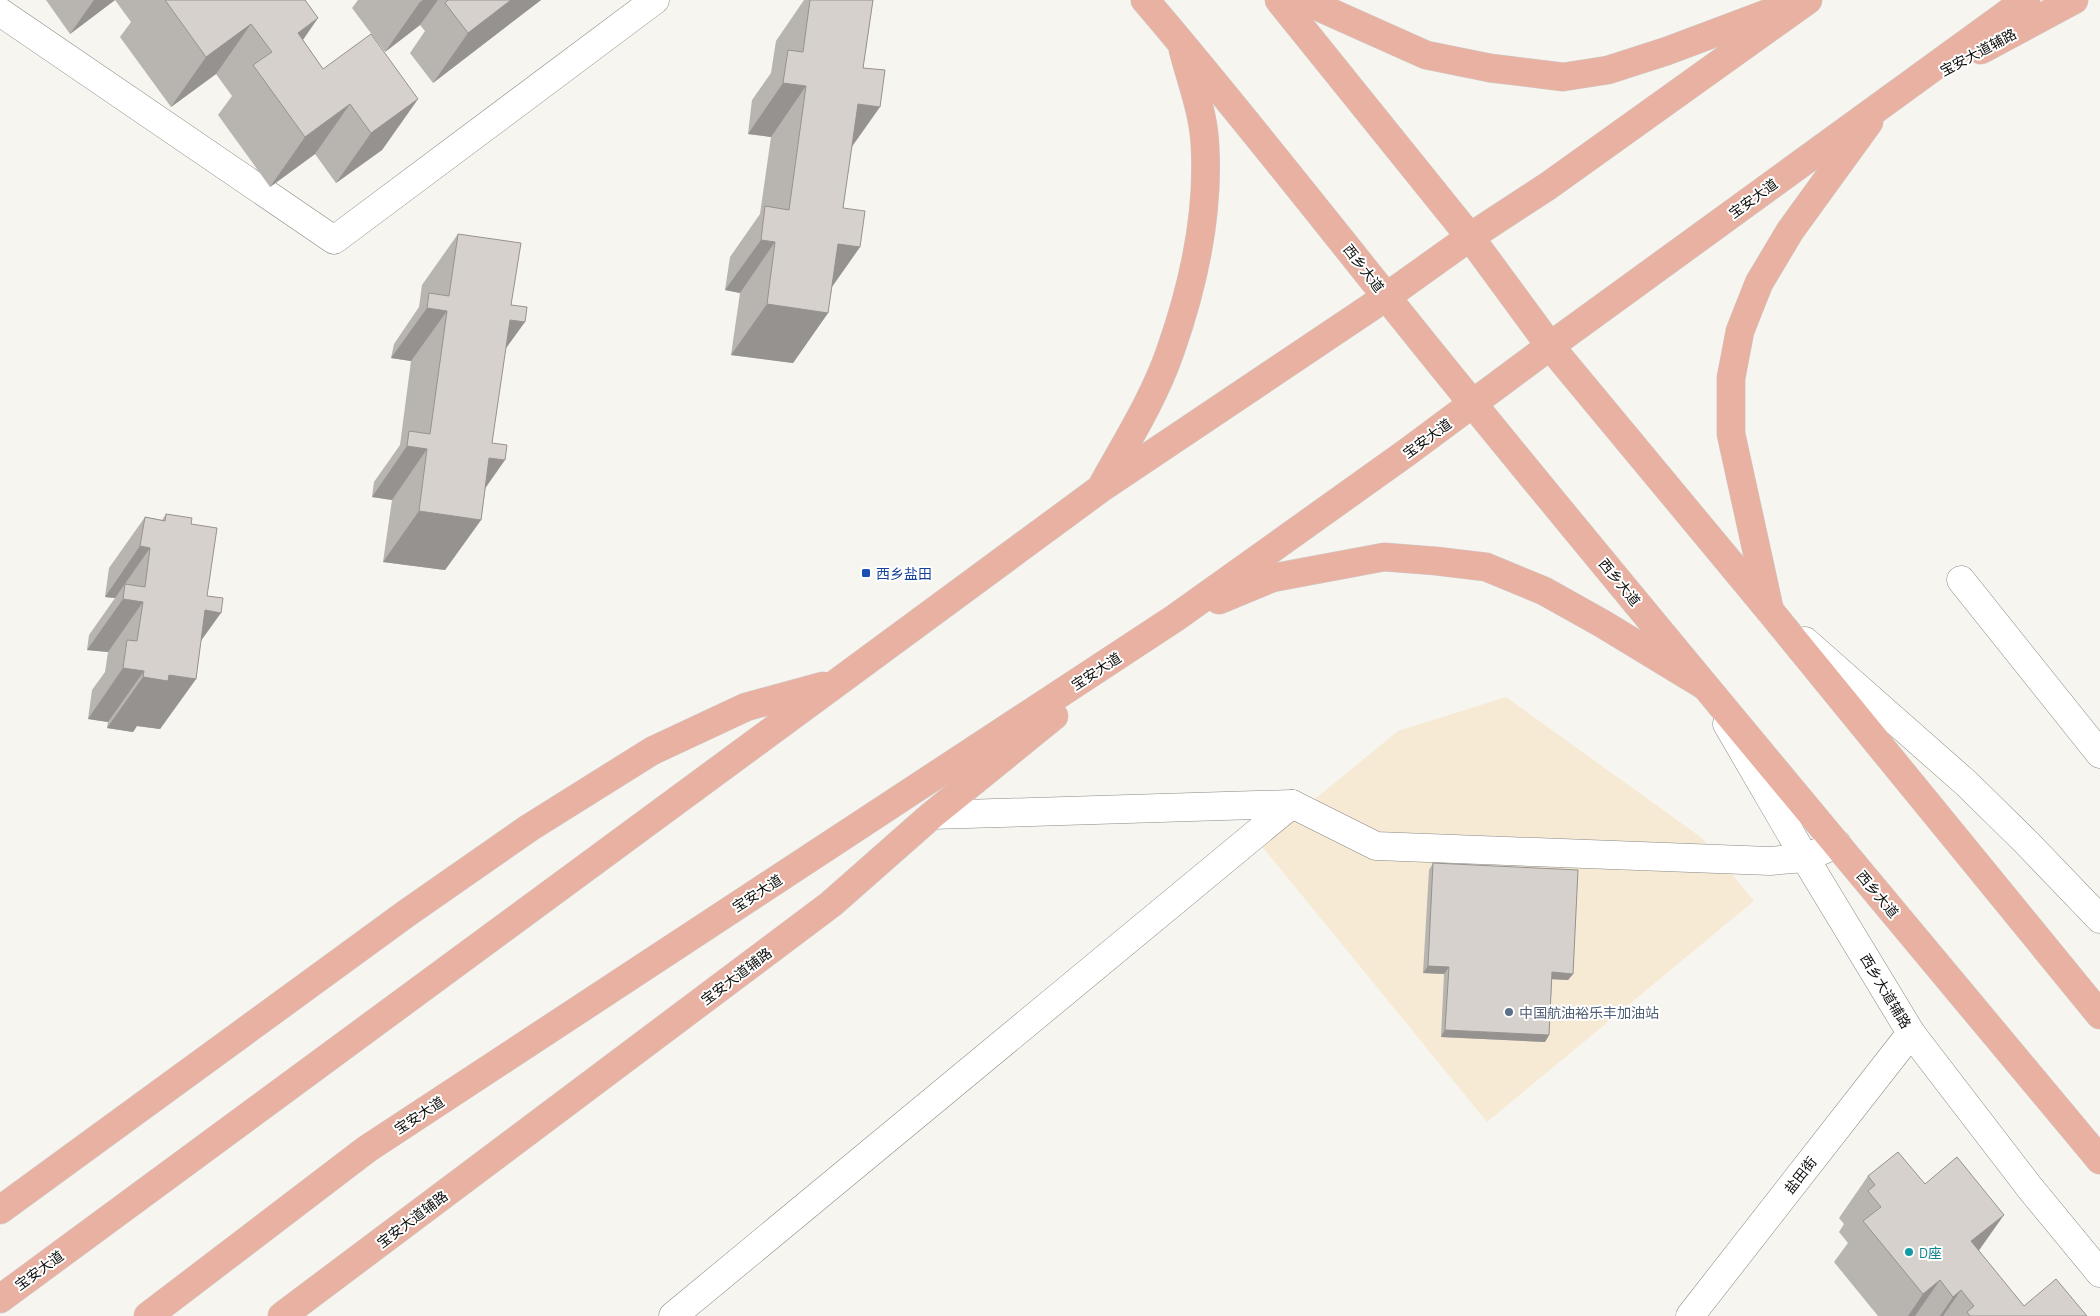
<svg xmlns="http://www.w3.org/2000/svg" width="2100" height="1316" font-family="'Titillium Web','Noto Sans SC',sans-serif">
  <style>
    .commercial { fill: #f6ead5 }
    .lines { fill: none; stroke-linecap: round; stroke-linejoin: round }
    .minor-casing { stroke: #898882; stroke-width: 29 }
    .major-casing { stroke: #cfcfce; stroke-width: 29 }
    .minor { stroke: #fff; stroke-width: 28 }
    .major { stroke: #e8b1a2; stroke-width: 28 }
    .wall { fill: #b8b4af }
    .shaded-wall { fill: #96928f }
    .building { fill: #d6d1cc; stroke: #96928f }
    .transit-dot { fill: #1a4fb4; stroke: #fff; stroke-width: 2 }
    .service-dot { fill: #5c6f8a; stroke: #fff; stroke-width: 2 }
    .culture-dot { fill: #0f9aa8; stroke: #fff; stroke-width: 2 }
    .labels { text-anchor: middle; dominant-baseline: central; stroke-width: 4; stroke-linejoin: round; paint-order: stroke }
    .street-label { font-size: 14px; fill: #0e0e0c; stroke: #fff }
    .transit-label { font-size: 14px; fill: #164399; stroke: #fff; text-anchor: start }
    .service-label { font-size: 14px; fill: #4e5e75; stroke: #fff; text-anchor: start }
    .culture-label { font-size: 14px; fill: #0d838f; stroke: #fff; text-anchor: start }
  </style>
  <rect width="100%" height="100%" fill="#f7f5ef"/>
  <polygon class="commercial" points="1506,697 1702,838 1754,901 1487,1122 1260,844 1398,731"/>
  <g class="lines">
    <g class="minor-casing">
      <g id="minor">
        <polyline points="0,12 334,240 655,0"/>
        <polyline points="1961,580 2100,754"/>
        <polyline points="1805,641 1967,784 2027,843 2100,919"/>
        <polyline points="1727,724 1805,858 1911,1033 2030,1188 2100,1273"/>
        <polyline points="932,815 1292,804 1376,846 1770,861 1805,858 1837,844"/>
        <polyline points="673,1316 1292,804"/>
        <polyline points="1690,1316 1911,1033"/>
      </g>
    </g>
    <g class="major-casing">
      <g id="major">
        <path d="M1145,0C1258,132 1363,270 1473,404C1680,658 1891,909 2100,1160"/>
        <polyline points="1279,0 1470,237 1550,346 1770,611 2100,1015"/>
        <polyline points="1303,0 1426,55 1490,68 1563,77 1608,70 1667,51 1779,9"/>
        <polyline points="1981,50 2074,0"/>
        <path d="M1103,484C1127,441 1154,398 1170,352C1193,287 1209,215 1205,146C1204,114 1191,81 1183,50"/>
        <polyline points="1219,600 1272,578 1384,557 1436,561 1486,567 1544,591 1603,624 1705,686"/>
        <polyline points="1769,607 1731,434 1731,378 1740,331 1759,283 1790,231 1869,122"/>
        <polyline points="0,1210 407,913 529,828 652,751 746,707 823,686"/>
        <polyline points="0,1299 1100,489 1386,297 1470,237 1548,186 1808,0"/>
        <polyline points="148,1316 367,1149 1175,618 1406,453 1550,346 2026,0"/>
        <polyline points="282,1316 831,904 932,815 1054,716"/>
      </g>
    </g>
    <use href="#minor" class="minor"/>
    <use href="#major" class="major"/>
  </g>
  <g class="wall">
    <polygon points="46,0 305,0 318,18 303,40 323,69 418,99 382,150 336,183 315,154 270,187 218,115 232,96 216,74 171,107 120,37 131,22 115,0 70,34"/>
    <polygon points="358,0 541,0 433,83 410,53 425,31 420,25 385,52 352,8"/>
    <polygon points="804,0 873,0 843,208 860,247 832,287 828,313 793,363 731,355 740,293 725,290 730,257 760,214 771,137 748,134 752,100 771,73 776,41"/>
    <polygon points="458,234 505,350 481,520 445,570 383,562 392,500 372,497 374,482 400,445 411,361 391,358 394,344 419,307 422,285"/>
    <polygon points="166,514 191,524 207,596 196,679 160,729 137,726 133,732 107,728 108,722 88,719 92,690 105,672 108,652 87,650 89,635 115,598 105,597 109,568 145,517 162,520"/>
    <polygon points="1433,863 1573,974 1568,980 1552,979 1549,1035 1545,1042 1441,1037 1444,974 1423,973 1429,870"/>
    <polygon points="1868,1176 1978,1251 2024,1306 2087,1316 1878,1316 1834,1262 1848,1243 1839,1232 1844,1224 1839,1218"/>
  </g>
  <g class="shaded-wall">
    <polygon points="94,0 115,0 70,34"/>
    <polygon points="423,0 438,0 420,25 385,52 420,2"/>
    <polygon points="511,0 541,0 433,83 468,33"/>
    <polygon points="318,18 283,68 298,33"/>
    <polygon points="251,24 216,74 171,107 206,57"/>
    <polygon points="783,83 806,86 771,137 748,134"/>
    <polygon points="418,99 382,150 336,183 371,133"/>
    <polygon points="350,104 315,154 270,187 305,137"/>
    <polygon points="858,104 880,107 844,158"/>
    <polygon points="761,240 775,242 740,293 725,290"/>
    <polygon points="838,244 860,247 824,298"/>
    <polygon points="767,304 828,313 793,363 731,355"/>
    <polygon points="427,308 447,311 411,361 391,358"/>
    <polygon points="510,320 525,322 489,372"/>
    <polygon points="407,446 427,449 392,500 372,497"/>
    <polygon points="489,458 505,460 470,510"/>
    <polygon points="419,511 481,520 445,570 383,562"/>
    <polygon points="140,546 150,548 115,598 105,597"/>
    <polygon points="123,599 143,602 108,652 87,650"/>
    <polygon points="205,610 221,613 185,663"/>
    <polygon points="123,668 144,671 108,722 88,719"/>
    <polygon points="169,675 196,679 160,729 137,726 133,732 107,728 143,677"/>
    <polygon points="1428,966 1449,967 1444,974 1423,973"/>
    <polygon points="1552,972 1573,974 1568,980 1548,979"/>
    <polygon points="1445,1030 1549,1035 1545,1042 1441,1037"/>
    <polygon points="2004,1215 1975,1256 1971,1241"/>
    <polygon points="1940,1280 1915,1316 1908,1316 1923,1294"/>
    <polygon points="1961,1290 1943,1316 1940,1316 1953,1297"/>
  </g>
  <g class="building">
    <polygon points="165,0 305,0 318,18 298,33 323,69 371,34 418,99 371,133 350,104 305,137 253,65 272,52 251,24 206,57"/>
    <polygon points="448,0 511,0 468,33 445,3"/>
    <polygon points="810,0 873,0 863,68 885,70 880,107 858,104 843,208 865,211 860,247 838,244 828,313 767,304 775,242 761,240 765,206 789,210 806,86 783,83 788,50 803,52"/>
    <polygon points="458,234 521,243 511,305 527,307 525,322 510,320 492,443 507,445 505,460 489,458 481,520 419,511 427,449 407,446 409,431 430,434 447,311 427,308 429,293 449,296"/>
    <polygon points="166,514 192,518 191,524 217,528 207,596 223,598 221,613 205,610 196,679 169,675 168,681 143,677 144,671 123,668 127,640 137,641 143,602 123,599 125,584 145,587 150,548 140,546 145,517 165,521"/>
    <polygon points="1433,863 1578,870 1573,974 1552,972 1549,1035 1445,1030 1449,967 1428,966"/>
    <polygon points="1898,1152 1925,1184 1957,1157 2004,1215 1971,1241 2024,1306 2056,1279 2087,1316 1970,1316 1967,1312 1974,1306 1961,1290 1953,1297 1940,1280 1923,1294 1863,1221 1881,1207 1868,1191 1875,1185 1868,1176"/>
  </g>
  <rect class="transit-dot" x="861" y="568" width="10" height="10" rx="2.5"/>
  <circle class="service-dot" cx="1509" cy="1012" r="5"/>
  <circle class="culture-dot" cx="1909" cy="1252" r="5"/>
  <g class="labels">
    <g class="street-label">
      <text transform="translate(1978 52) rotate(-28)">宝安大道辅路</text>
      <text transform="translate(1753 198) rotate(-36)">宝安大道</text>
      <text transform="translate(1364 268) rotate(52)">西乡大道</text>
      <text transform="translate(1427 438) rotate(-36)">宝安大道</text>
      <text transform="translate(1620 582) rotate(51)">西乡大道</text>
      <text transform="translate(1096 671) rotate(-33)">宝安大道</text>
      <text transform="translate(757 893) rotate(-33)">宝安大道</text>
      <text transform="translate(1878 894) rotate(50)">西乡大道</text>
      <text transform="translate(736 976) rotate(-37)">宝安大道辅路</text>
      <text transform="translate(1886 991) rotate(59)">西乡大道辅路</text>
      <text transform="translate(419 1115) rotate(-33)">宝安大道</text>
      <text transform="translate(1800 1175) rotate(-52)">盐田街</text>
      <text transform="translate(412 1219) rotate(-37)">宝安大道辅路</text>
      <text transform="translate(39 1270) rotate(-36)">宝安大道</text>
    </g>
    <g class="transit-label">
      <text x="876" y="573">西乡盐田</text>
    </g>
    <g class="service-label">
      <text x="1519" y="1012">中国航油裕乐丰加油站</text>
    </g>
    <g class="culture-label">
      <text x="1919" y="1252">D座</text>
    </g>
  </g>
</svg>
